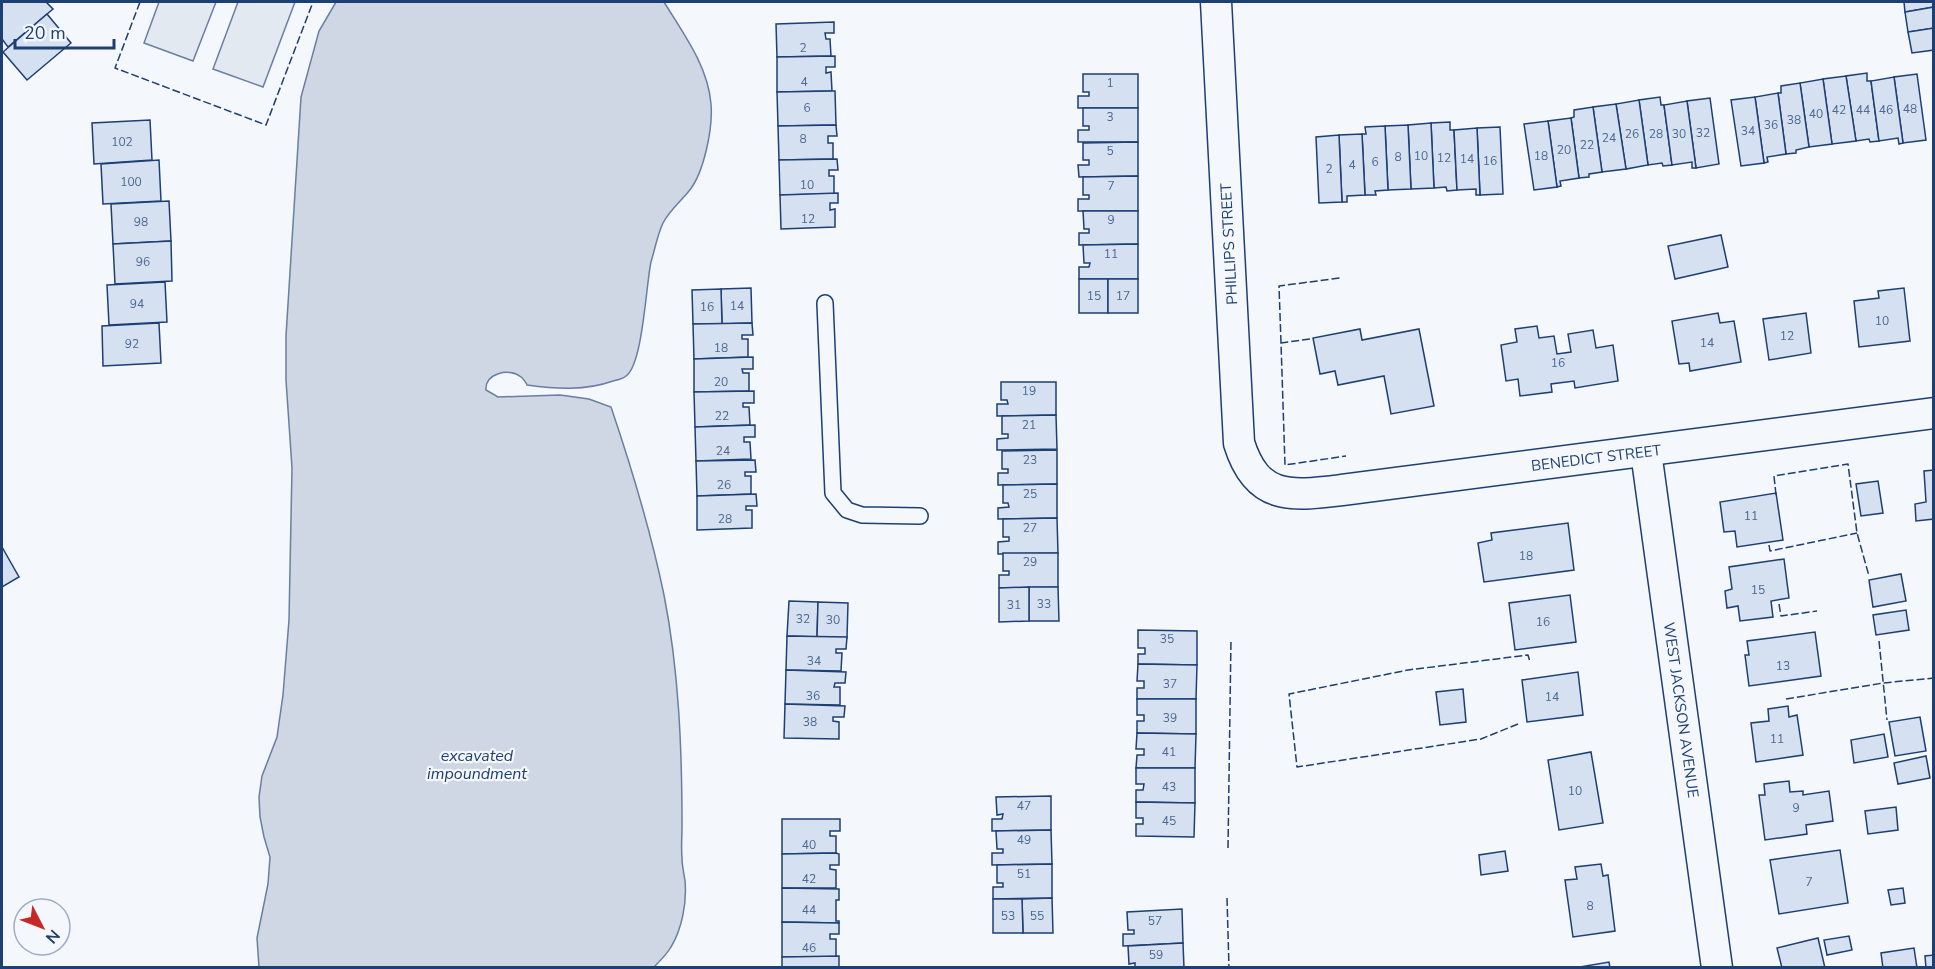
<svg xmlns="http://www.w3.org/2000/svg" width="1935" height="969" font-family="'Nunito Sans',sans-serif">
	<rect width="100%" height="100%" fill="#f4f7fb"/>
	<g fill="#e3e9f0" stroke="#687fa3" stroke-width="1.5">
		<polygon points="159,2 216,2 193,61 144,43"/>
		<polygon points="238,2 295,2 263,87 213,69"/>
	</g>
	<path fill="#cfd7e4" stroke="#687fa3" stroke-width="1.5" d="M336 2H664C683 33 708 66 711 104 713 128 704 173 689 191 680 202 670 210 663 223 657 236 655 249 651 262 646 284 643 364 626 376 623 379 617 380 613 381 585 391 556 389 527 385 527 384 522 377 521 377 509 367 484 374 486 390L498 397 560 395 589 399 611 407C632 469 651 532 664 595 679 671 682 750 682 826 682 837 681 848 682 858 682 866 684 873 685 881 687 902 682 929 671 947 667 954 660 961 654 967H259L257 938 268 884 270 857 264 837 260 817 259 797 262 776 277 737 283 695 289 620 292 468 286 380V336L301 97 319 31Z"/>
	<g fill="#d5e0f0" stroke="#1d3f73" stroke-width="1.5">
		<polygon points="3,2 46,2 53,9 8,47 2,39 2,3"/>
		<polygon points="1904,2 1934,2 1934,7 1905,12"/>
		<polygon points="1934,7 1934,28 1908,32 1905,12"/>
		<polygon points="47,14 71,43 27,80 3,52"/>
		<polygon points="834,22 834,33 825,33 826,39 830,39 831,56 777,57 776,24"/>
		<polygon points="1934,28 1934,50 1912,53 1908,32"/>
		<polygon points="835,56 835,67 826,67 826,73 831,72 832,91 777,92 777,57"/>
		<polygon points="1867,73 1867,81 1871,81 1879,141 1870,142 1869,139 1856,141 1846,76"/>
		<polygon points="1083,74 1138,74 1138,108 1078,108 1078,96 1089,96 1089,92 1083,92"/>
		<polygon points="1917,74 1926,140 1903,143 1894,77"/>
		<polygon points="1846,76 1856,141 1832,144 1823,79"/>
		<polygon points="1894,77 1903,143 1899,144 1898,138 1879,141 1871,81"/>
		<polygon points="1823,79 1832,144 1809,147 1800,83"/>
		<polygon points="1800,83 1809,147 1796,150 1796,153 1786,154 1778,93 1781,93 1781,86"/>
		<polygon points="832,91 835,91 836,125 778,126 777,92"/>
		<polygon points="1778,93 1786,154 1767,157 1768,162 1764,163 1755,97"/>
		<polygon points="1660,97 1661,105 1664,105 1672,165 1663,166 1662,163 1648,165 1639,100"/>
		<polygon points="1755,97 1764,163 1741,166 1731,100"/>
		<polygon points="1710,98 1719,164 1696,168 1687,101"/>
		<polygon points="1639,100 1648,165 1626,169 1616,104"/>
		<polygon points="1687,101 1696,168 1692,168 1692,162 1672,165 1664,105"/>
		<polygon points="1616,104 1626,169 1602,172 1593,107"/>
		<polygon points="1593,107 1602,172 1589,174 1589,177 1579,178 1571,118 1574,117 1574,110"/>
		<polygon points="1083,108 1138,108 1138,142 1078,142 1078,130 1089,130 1089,126 1083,126"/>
		<polygon points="1571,118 1579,178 1560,181 1561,186 1557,187 1548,121"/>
		<polygon points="150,120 152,160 94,164 92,123"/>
		<polygon points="1548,121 1557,187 1534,190 1524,124"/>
		<polygon points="1450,122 1450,130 1454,130 1457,190 1447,191 1446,187 1434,188 1431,123"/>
		<polygon points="1431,123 1434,188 1411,189 1408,125"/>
		<polygon points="836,125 837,136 828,136 828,143 833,143 833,159 779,160 778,126"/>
		<polygon points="1408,125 1411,189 1388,190 1385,126"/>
		<polygon points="1385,126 1388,190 1375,191 1376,195 1365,195 1362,134 1366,134 1365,127"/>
		<polygon points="1500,127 1503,194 1480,195 1477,128"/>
		<polygon points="1477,128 1480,195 1476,195 1476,189 1457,190 1454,130"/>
		<polygon points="1362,134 1365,195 1347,196 1347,202 1342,202 1339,135"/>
		<polygon points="1339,135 1342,202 1319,203 1316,137"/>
		<polygon points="1138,142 1138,176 1079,177 1078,165 1089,165 1089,160 1083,160 1083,143"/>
		<polygon points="837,159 838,170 829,170 829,176 834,176 834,194 780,195 779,160"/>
		<polygon points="159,160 161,201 103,204 101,164"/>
		<polygon points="1138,176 1138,211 1078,211 1078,199 1089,199 1089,195 1083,195 1083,177"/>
		<polygon points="838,193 838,203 830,203 830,210 835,209 835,227 781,229 780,195"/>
		<polygon points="169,201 171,241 113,244 111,204"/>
		<polygon points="1083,211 1138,211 1138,244 1079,245 1079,233 1089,233 1089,229 1084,229"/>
		<polygon points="1721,235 1728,267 1675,279 1668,246"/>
		<polygon points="171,241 172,281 115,284 113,244"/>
		<polygon points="1138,244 1138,279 1079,279 1079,267 1089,267 1090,263 1084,263 1083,245"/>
		<rect x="1079" y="279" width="29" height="34"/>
		<rect x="1108" y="279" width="30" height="34"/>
		<polygon points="165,282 167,322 109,325 107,285"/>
		<polygon points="751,288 752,323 722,324 721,289"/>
		<polygon points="1904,288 1910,341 1859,347 1854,301 1879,298 1878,291"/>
		<polygon points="721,289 722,324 693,324 692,290"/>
		<polygon points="1718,313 1720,323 1734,321 1741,362 1690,371 1689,363 1679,364 1672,321"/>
		<polygon points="1806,313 1811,353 1769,360 1763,319"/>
		<polygon points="159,323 161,363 103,366 102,326"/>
		<polygon points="752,323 753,335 742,335 742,339 748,339 748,357 694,359 693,324"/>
		<polygon points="1537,326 1539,338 1554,336 1557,354 1571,352 1568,334 1593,330 1596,348 1613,345 1618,381 1575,388 1574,381 1551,384 1552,392 1520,396 1518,379 1506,381 1501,345 1517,342 1515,329"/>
		<polygon points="1360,329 1362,340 1419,329 1434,406 1391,414 1384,376 1338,385 1335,371 1320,374 1313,338"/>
		<polygon points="753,357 753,369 742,369 743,373 749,373 749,391 694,392 694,359"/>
		<polygon points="1001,382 1056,382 1056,415 997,416 997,404 1008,404 1007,400 1001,400"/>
		<polygon points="754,391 754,403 743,403 743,407 749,407 750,425 695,427 694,392"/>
		<polygon points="1056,415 1057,449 997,450 997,439 1008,438 1008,434 1002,434 1002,416"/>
		<polygon points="755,425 755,437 744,437 744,442 750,442 751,459 696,461 695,427"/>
		<polygon points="1057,450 1057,484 998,485 998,473 1008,473 1008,469 1002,469 1002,451"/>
		<polygon points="755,460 756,472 745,472 745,476 751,476 751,494 697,496 696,461"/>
		<polygon points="1934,470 1934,519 1916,521 1915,504 1926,502 1924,471"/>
		<polygon points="1878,481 1883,513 1861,516 1856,484"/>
		<polygon points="1057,484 1057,518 998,519 998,508 1009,507 1008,503 1003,503 1003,485"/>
		<polygon points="1776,493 1783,540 1737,547 1735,531 1724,532 1720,502"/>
		<polygon points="756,494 757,506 746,506 746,510 752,510 752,528 697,530 697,496"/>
		<polygon points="1057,518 1058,553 998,554 998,542 1009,541 1009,537 1003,537 1003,519"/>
		<polygon points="1568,523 1574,570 1484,582 1478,543 1492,540 1491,533"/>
		<polygon points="2,547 19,577 2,587"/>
		<polygon points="1003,553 1058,553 1058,587 999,588 999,575 1009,575 1009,571 1003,571"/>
		<polygon points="1784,559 1789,598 1771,601 1773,617 1740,621 1738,606 1727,608 1725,591 1732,589 1729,567"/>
		<polygon points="1901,574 1906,601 1873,607 1869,580"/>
		<polygon points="1029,587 1058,587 1059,621 1029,621"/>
		<polygon points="1029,587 1029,621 999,622 999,588"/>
		<polygon points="1570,595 1576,642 1515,650 1509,603"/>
		<polygon points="789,601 818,602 817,637 787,636"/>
		<polygon points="818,602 848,603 847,638 817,637"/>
		<polygon points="1906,610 1909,630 1876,635 1873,615"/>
		<polygon points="1138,630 1197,631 1197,665 1138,664 1138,654 1145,654 1145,648 1138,648"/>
		<polygon points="1815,632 1821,676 1749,686 1745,655 1749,655 1747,641"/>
		<polygon points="787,636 847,637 846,649 836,649 836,653 842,653 841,671 786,670"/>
		<polygon points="1138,664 1197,665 1196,699 1137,699 1137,688 1144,688 1144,681 1137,681"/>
		<polygon points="786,670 846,672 845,683 835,683 834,687 840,687 840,705 785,704"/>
		<polygon points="1578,672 1583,715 1527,722 1522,680"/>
		<polygon points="1463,689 1466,722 1440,725 1436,692"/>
		<polygon points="1137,699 1196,699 1196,734 1137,733 1137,721 1144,721 1144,715 1137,715"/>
		<polygon points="785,704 845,706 844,717 833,717 833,721 839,722 839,739 784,738"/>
		<polygon points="1788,706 1789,717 1797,715 1803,755 1756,762 1751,723 1769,721 1768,709"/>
		<polygon points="1920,717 1926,751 1895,756 1889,722"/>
		<polygon points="1137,733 1196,734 1195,768 1136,768 1137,755 1144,755 1144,749 1136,749"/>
		<polygon points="1884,734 1888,757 1854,763 1851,740"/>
		<polygon points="1591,752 1603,823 1559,830 1548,760"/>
		<polygon points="1926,756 1930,778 1898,784 1894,763"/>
		<polygon points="1136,768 1195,768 1195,803 1136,802 1136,790 1143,790 1144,784 1136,784"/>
		<polygon points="1789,781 1790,792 1803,791 1803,795 1829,791 1833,821 1806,825 1807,834 1765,840 1759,795 1765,795 1764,784"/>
		<polygon points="1051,796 1051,830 992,831 992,819 1002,819 1003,814 997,815 996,797"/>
		<polygon points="1136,802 1195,803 1194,837 1136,836 1136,824 1143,824 1143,818 1136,818"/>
		<polygon points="1896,807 1898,830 1868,834 1865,811"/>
		<polygon points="782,819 840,819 840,831 830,831 830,836 836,836 836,853 782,854"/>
		<polygon points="1051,830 1052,864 992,865 992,853 1003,853 1003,849 997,849 996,831"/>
		<polygon points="1840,850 1848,903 1779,914 1770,860"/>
		<polygon points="1505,851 1508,871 1481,875 1479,855"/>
		<polygon points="836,853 839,854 839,865 830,865 830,869 836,870 836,888 782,888 782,854"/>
		<polygon points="1052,864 1052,898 993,899 993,887 1003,887 1003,883 997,883 997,865"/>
		<polygon points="1601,864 1603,876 1608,875 1615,931 1573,937 1565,880 1577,879 1575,867"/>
		<polygon points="782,888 839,889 839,900 836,900 836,921 839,921 839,923 782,922"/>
		<polygon points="1903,888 1905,903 1891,905 1888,890"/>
		<polygon points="1052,898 1053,933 1023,933 1022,899"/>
		<polygon points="993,899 1022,899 1023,933 993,933"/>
		<polygon points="1182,909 1183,943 1123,946 1123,934 1134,934 1134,930 1128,930 1127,912"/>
		<polygon points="782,922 839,923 839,934 830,934 830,939 836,939 836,957 782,957"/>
		<polygon points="1849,936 1852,950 1827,955 1824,940"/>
		<polygon points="1818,938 1825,968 1782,968 1777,948"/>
		<polygon points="1183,943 1184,968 1135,968 1135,963 1129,964 1128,946"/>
		<polygon points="1914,948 1917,968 1883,968 1881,953"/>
		<polygon points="1934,955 1934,968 1926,968 1925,956"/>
		<polygon points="839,956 839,968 782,968 782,957"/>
		<polygon points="1609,962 1610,968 1574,968"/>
	</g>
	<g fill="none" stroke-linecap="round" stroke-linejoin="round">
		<g stroke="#1d3f73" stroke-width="18">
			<polyline id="service" points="825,303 833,493 847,510 862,515 920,516"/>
		</g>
		<g stroke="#1d3f73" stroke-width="33">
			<g id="minor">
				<path d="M1216 2 1239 443C1257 501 1291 496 1342 490L1934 413"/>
				<polyline points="1646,452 1717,968"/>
			</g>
		</g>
		<use href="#service" stroke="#f4f7fb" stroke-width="15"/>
		<use href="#minor" stroke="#f4f7fb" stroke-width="30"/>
		<g stroke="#1d3f73" stroke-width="1.5" stroke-dasharray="8 3" stroke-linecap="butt">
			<polyline points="140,2 115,68 266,125 313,2"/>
			<polyline points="1310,339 1281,343 1285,465 1346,456"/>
			<polyline points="1281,343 1279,286 1340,278"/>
			<polyline points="1776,495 1774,476 1848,464 1857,533 1869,576"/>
			<polyline points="1769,545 1770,551 1857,533"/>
			<polyline points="1779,604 1781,616 1817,611"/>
			<polyline points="1879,641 1887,720"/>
			<polyline points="1786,699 1883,683 1934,678"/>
			<polyline points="1518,724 1481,739 1297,767 1289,694 1408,670 1528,655 1530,662"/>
			<polyline points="1228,848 1231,639"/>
			<polyline points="1227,898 1229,968"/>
		</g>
	</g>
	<g text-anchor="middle" stroke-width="4.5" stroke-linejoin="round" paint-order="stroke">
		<g font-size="12" fill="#4b6792">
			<text x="803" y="52">2</text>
			<text x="804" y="86">4</text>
			<text x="1110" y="87">1</text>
			<text x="807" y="112">6</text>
			<text x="1910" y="113">48</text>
			<text x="1839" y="114">42</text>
			<text x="1863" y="114">44</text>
			<text x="1886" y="114">46</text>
			<text x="1816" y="118">40</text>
			<text x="1110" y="121">3</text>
			<text x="1794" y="124">38</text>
			<text x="1771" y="129">36</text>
			<text x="1748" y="135">34</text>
			<text x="1703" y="137">32</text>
			<text x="1632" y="138">26</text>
			<text x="1656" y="138">28</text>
			<text x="1679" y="138">30</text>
			<text x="1609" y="142">24</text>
			<text x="803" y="143">8</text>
			<text x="122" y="146">102</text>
			<text x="1587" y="149">22</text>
			<text x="1564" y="154">20</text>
			<text x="1110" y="155">5</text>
			<text x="1421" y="160">10</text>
			<text x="1541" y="160">18</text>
			<text x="1398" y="161">8</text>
			<text x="1444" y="162">12</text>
			<text x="1467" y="163">14</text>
			<text x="1490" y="165">16</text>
			<text x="1375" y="166">6</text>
			<text x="1352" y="169">4</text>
			<text x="1329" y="173">2</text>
			<text x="131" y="186">100</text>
			<text x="807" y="189">10</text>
			<text x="1111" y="190">7</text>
			<text x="808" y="223">12</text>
			<text x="1111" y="224">9</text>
			<text x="141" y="226">98</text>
			<text x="1111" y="258">11</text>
			<text x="143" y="266">96</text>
			<text x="1094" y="300">15</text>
			<text x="1123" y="300">17</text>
			<text x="137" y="308">94</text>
			<text x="737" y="310">14</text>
			<text x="707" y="311">16</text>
			<text x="1882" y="325">10</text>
			<text x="1787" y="340">12</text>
			<text x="1707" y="347">14</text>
			<text x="132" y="348">92</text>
			<text x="721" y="352">18</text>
			<text x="1558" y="367">16</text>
			<text x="721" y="386">20</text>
			<text x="1029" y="395">19</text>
			<text x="722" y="420">22</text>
			<text x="1029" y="429">21</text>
			<text x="723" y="455">24</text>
			<text x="1030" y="464">23</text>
			<text x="724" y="489">26</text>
			<text x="1030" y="498">25</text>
			<text x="1751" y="520">11</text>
			<text x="725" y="523">28</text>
			<text x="1030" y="532">27</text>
			<text x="1526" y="560">18</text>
			<text x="1030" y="566">29</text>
			<text x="1758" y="594">15</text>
			<text x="1044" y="608">33</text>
			<text x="1014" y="609">31</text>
			<text x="803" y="623">32</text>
			<text x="833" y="624">30</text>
			<text x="1543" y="626">16</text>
			<text x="1167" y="643">35</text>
			<text x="814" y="665">34</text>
			<text x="1783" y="670">13</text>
			<text x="1170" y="688">37</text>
			<text x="813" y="700">36</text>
			<text x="1552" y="701">14</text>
			<text x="1170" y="722">39</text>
			<text x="810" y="726">38</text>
			<text x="1777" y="743">11</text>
			<text x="1169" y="756">41</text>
			<text x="1169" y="791">43</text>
			<text x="1575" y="795">10</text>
			<text x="1024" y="810">47</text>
			<text x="1796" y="812">9</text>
			<text x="1169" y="825">45</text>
			<text x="1024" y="844">49</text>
			<text x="809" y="849">40</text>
			<text x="1024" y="878">51</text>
			<text x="809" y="883">42</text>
			<text x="1809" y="886">7</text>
			<text x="1590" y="910">8</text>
			<text x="809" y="914">44</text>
			<text x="1008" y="920">53</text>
			<text x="1037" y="920">55</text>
			<text x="1155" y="925">57</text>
			<text x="809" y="952">46</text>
			<text x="1156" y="959">59</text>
		</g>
		<g font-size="15" fill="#1d3f73" stroke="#f4f7fb">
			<text transform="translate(1229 244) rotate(-93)" y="5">PHILLIPS STREET</text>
			<text transform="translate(1596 458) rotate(-7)" y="5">BENEDICT STREET</text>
			<text transform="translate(1681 710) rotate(82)" y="5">WEST JACKSON AVENUE</text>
		</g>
		<g font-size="16" font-style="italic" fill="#1d3f73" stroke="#f4f7fb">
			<text x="477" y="761">excavated<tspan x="477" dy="18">impoundment</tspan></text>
		</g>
	</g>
	<rect width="1935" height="969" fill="none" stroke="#1d3f73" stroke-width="6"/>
	<g transform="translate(42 927) rotate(132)"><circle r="28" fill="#f4f7fb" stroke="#9eadc5" stroke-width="1.5"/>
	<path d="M0-4.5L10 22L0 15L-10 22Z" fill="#c62828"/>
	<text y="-9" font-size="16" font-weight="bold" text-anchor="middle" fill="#1d3f73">N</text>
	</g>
	<path d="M15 39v9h99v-9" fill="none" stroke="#1d3f73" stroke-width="3"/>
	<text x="24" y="39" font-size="18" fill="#1d3f73" stroke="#f4f7fb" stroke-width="4.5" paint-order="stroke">20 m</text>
</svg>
